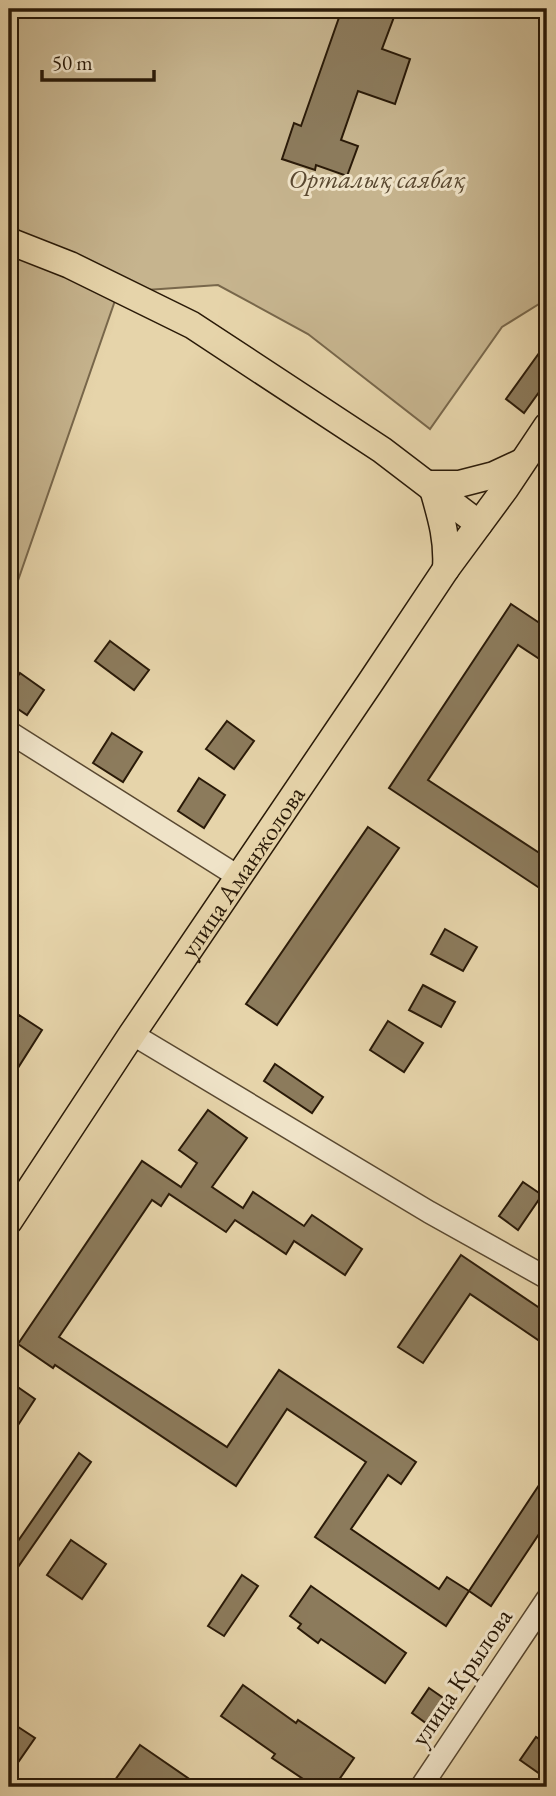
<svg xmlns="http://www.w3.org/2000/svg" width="556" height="1796" font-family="'EB Garamond',serif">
	<rect width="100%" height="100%" fill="#e6d4aa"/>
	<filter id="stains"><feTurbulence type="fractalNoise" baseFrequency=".00286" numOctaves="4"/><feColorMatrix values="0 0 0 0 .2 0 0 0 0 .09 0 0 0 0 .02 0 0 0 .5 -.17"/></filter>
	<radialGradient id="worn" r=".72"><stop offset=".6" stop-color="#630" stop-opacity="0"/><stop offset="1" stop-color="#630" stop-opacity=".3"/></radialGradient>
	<polygon fill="#c6b48e" stroke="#78674b" stroke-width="2" points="9,9 547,9 547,299 502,327 430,429 308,334 218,285 118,292 14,592 9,594"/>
	<g fill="#8c7b5c" stroke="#2a1a08" stroke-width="2">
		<polygon points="342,9 397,9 382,49 410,59 395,104 358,91 341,140 358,146 347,176 316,165 315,170 282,159 294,123 301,126"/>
		<polygon points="547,342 547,381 524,413 506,399"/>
		<polygon points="511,604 547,628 547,664 518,645 428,780 547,858 547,893 389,788"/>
		<polygon points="110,641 149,670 134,690 95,661"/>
		<polygon points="20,673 44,690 27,715 9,703 9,689"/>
		<polygon points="227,721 254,741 234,769 206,749"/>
		<polygon points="112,733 142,752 123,782 93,763"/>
		<polygon points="199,778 225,795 204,828 178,811"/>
		<polygon points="368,827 399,848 277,1025 246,1004"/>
		<polygon points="445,929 477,947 463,971 431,954"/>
		<polygon points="423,985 455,1002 441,1027 409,1010"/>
		<polygon points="19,1015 42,1030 9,1082 9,1031"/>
		<polygon points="388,1021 423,1043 404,1072 370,1050"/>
		<polygon points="275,1064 323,1097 312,1113 264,1081"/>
		<polygon points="208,1110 247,1138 212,1187 243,1208 253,1192 304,1226 312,1215 362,1249 345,1275 294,1241 286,1254 235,1220 226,1232 169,1194 161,1206 152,1200 59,1337 227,1447 279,1370 416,1462 401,1484 388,1475 351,1529 439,1589 447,1577 469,1591 446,1626 315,1537 366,1462 287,1409 236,1486 55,1365 53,1368 18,1344 142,1161 181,1187 197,1163 179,1150"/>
		<polygon points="523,1182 542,1195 518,1230 499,1216"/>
		<polygon points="461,1255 547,1313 547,1346 470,1294 423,1363 398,1347"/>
		<polygon points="9,1381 35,1399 9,1439"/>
		<polygon points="79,1453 91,1462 9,1580 9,1554"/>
		<polygon points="547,1473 547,1522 491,1606 469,1591"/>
		<polygon points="71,1540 106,1564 82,1599 47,1575"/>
		<polygon points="242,1575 258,1586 224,1636 208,1626"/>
		<polygon points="311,1586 406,1653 385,1683 321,1639 318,1643 298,1628 301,1624 290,1616"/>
		<polygon points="243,1685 296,1723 298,1720 354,1758 334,1787 315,1787 272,1758 275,1754 221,1716"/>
		<polygon points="429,1688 452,1704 434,1729 412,1713"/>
		<polygon points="9,1721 35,1738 19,1761 9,1754"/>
		<polygon points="547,1728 547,1779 520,1760 536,1737 539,1739"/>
		<polygon points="140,1745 201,1787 110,1787"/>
	</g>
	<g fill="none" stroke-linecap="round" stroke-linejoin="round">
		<g stroke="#594830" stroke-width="24">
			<g id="minor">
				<polyline points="9,732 239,877"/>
				<polyline points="132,1034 429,1212 547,1278"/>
				<polyline points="421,1787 547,1599"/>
			</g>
		</g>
		<g stroke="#2a1a08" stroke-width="29">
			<g id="major">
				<polyline points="9,241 70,265 192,325 382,450 479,524"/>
				<polyline points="428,484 459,484 494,475 522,462"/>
				<path d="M433 489C441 517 448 539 446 569"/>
				<path id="s1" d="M9 1221 132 1034 370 683 446 569 505 489 547 426"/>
			</g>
		</g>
		<use href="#minor" stroke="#efe3c8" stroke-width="21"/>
		<use href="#major" stroke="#e6d4aa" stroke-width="26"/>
	</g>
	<g text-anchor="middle" stroke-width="6" stroke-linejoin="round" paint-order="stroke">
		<g font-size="26" font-style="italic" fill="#594830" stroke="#efe3c8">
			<text x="377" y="188">Орталық саябақ</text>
		</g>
		<g font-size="26" fill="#2a1a08" stroke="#efe3c8">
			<text dy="9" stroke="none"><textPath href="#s1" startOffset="420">улица Аманжолова</textPath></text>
			<text transform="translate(461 1677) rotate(-56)" y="9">улица Крылова</text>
		</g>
	</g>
	<rect width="556" height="1796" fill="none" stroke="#e6d4aa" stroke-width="35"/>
	<rect x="10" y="10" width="535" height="1775" fill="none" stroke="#2a1a08" stroke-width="3.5"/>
	<rect x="18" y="18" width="521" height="1761" fill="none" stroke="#2a1a08" stroke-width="2"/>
	<path d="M42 70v10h112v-10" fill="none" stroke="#2a1a08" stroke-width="3.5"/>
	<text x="52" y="70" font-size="21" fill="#2a1a08" stroke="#efe3c8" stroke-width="5" paint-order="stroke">50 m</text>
	<rect width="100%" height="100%" filter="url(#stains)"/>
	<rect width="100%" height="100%" fill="url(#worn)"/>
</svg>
